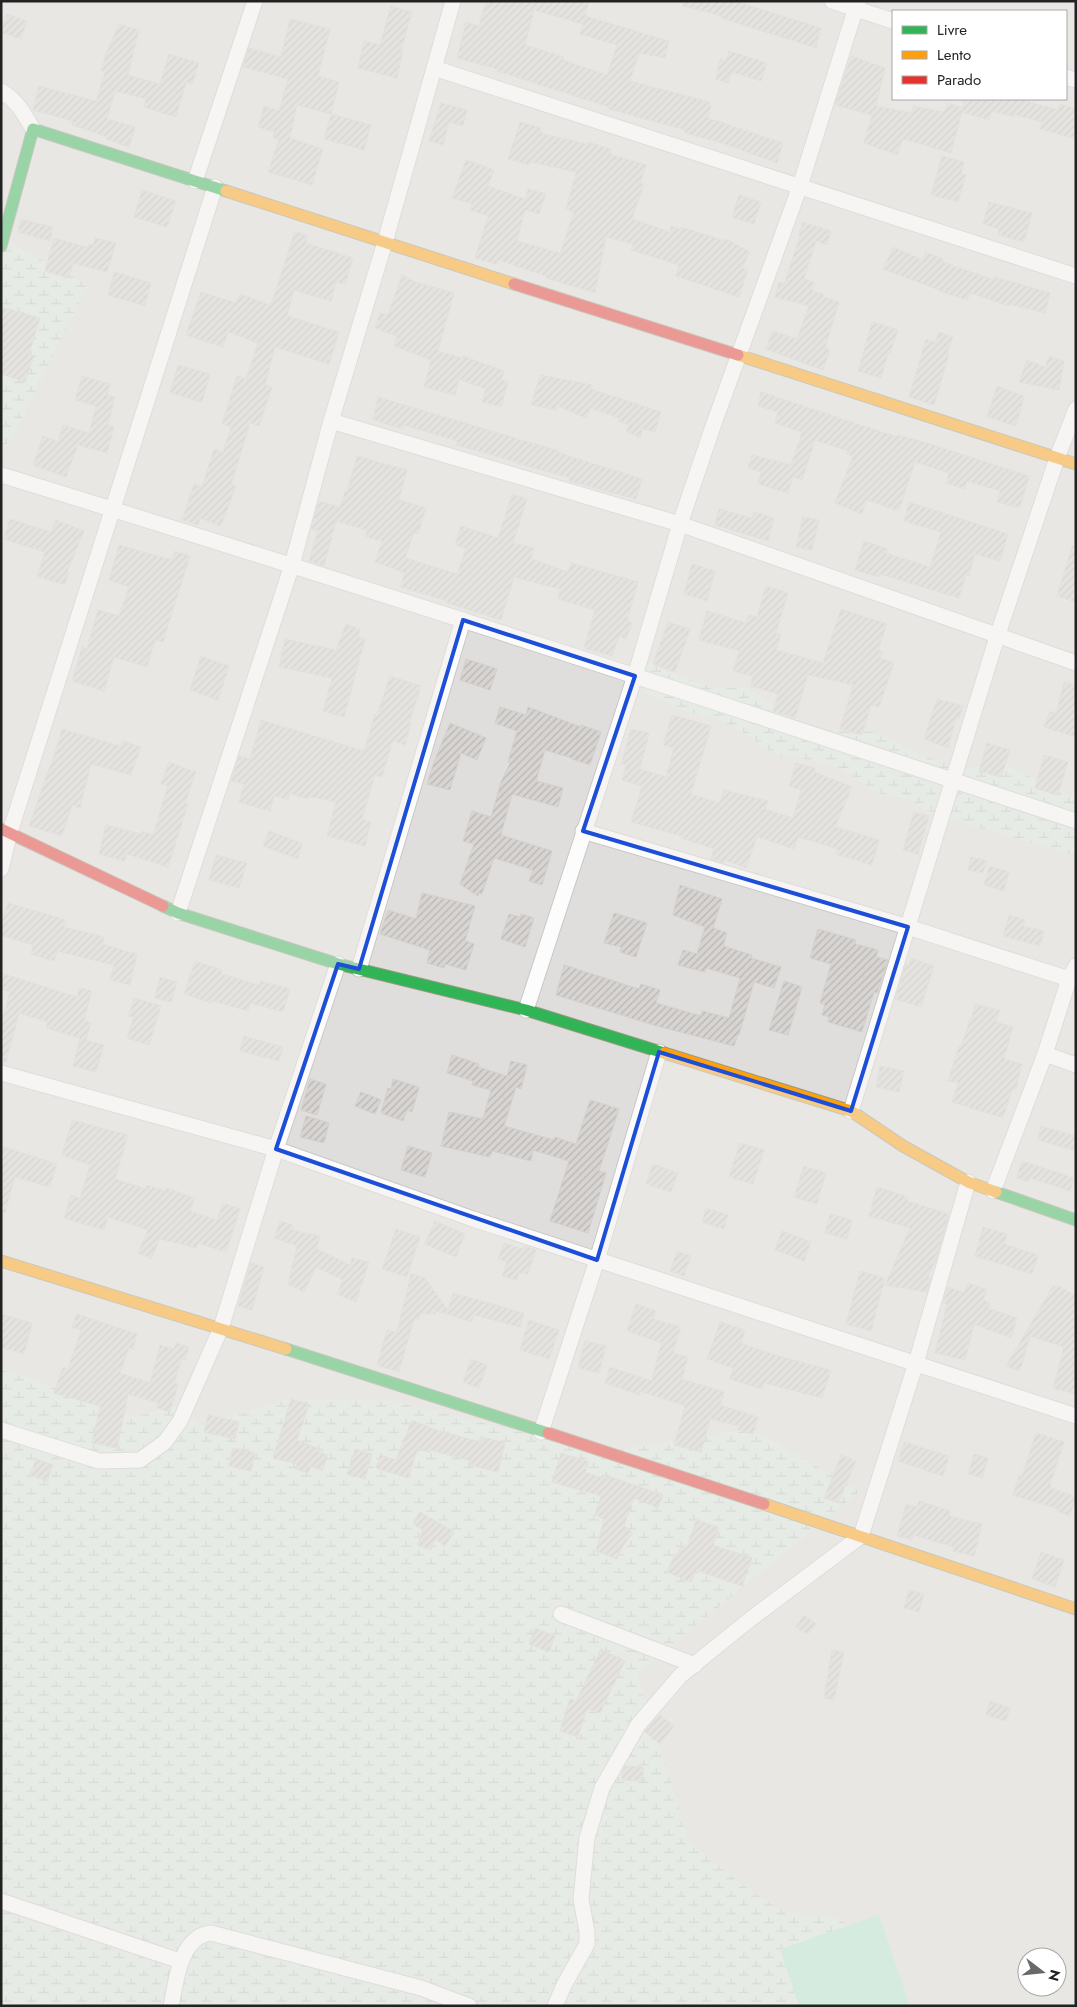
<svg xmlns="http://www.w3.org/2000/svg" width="1077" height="2007" font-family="Jost,sans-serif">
	<defs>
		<pattern id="wetland-marsh" width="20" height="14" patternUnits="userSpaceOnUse" patternTransform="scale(1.25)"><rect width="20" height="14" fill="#d9e6de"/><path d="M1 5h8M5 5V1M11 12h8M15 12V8" fill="none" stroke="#bac5be"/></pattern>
		<pattern id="building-hatch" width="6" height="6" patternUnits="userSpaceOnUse" patternTransform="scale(1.25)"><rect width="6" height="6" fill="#d7d4d2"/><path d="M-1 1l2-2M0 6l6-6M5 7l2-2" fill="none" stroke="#b8b6b4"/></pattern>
	</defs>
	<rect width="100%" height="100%" fill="#f0eeeb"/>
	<path fill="#dfdedc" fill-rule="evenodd" d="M1 1H1076V2006H1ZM893 11H1066V99H893ZM1027 1957H1057V1987H1027Z"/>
	<g fill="url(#wetland-marsh)">
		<polygon points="1,237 88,285 12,438 1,451"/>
		<polygon points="647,662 671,673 713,688 745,687 806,725 823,731 872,732 919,754 966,770 999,761 1076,799 1076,856 943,817 922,808 908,799 877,793 842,769 807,759 776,755 741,731 717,719 687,712 646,693 637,668"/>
		<polygon points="1,1370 30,1378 133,1418 173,1405 200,1425 291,1399 395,1401 603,1452 750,1429 860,1491 637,1674 689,1842 740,1883 784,1912 841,1919 909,2003 909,2006 1,2006"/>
	</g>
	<polygon fill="#b7e6d2" points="879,1915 910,2006 799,2006 780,1949"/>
	<g fill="url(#building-hatch)" stroke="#d3d0cc" fill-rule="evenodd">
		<path d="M486 1H589L585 16 669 41 665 58 639 53 630 81 710 102 709 106H711L708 118 783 143 777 163 722 143 685 133V130L609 109V107L497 71V69L457 58 466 22 479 26ZM534 10 583 24 580 34 617 45 607 75 563 60 564 57 525 45Z"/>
		<polygon points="683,1 735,1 821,28 816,48 721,18 722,16 683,6"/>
		<polygon points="391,6 412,12 401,50 403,50 397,78 358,68 364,41 380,45"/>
		<polygon points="7,14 27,21 21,39 1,32"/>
		<polygon points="290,19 330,29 318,76 339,82 331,114 297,105 290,138 323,149 312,185 268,172 279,139 273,138 274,132 258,127 264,106 279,111 288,79 243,67 249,48 281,57"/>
		<polygon points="119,24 139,30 128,75 160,84 169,54 199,63 192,84 186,82 176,117 144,107 146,99 115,91 107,119 135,127 129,147 106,139 107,137 72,125 73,121 33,110 39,86 96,101 105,72 101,71 106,54"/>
		<polygon points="729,51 767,63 761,81 732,72 728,83 716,79 720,59 726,61"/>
		<polygon points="851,56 885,68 876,106 912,113 913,106 944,112 948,103 963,108 951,153 903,139 897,155 864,143 872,115 835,105"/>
		<polygon points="964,99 1030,99 1029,102 1058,110 1060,104 1076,109 1076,139 1040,129 1043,122 1014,115 1014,117 992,111 989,120 962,112"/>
		<polygon points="441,103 467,110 463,126 449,122 443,145 429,141"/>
		<polygon points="331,114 371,125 364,150 324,139"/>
		<polygon points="520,122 541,128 540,133 587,144 588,142 611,149 610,154 646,165 640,183 644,184 632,219 670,232 671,226 680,229 681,227 725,241 726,239 750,252 742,268 748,270 739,297 676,276 679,265 631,250 633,244 606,237 595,293 546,278 546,276 498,260 496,264 475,258 488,216 470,210 472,204 452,198 466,160 494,170 488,186 525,199 528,189 546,194 539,214 525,210 517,241 560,253 574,212 566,209 576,172 530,162 529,165 508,159"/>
		<polygon points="942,156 964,162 961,174 966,175 958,202 931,195"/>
		<polygon points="142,190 176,201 167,227 134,217"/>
		<polygon points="739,195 761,202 754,224 732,217"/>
		<polygon points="989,202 1032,213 1024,242 998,235 999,229 983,224"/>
		<polygon points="21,219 53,227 50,241 18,232"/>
		<polygon points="803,222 831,231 827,245 816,241 804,279 815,283 812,291 823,294 823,297 839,302 825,348 830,350 823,370 766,349 772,331 797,339 809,306 775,297 779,282 784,284 800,236 798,235"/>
		<polygon points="295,231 308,236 306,243 353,258 345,284 336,282 331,301 294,290 287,316 339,332 329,364 275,347 265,385 272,387 259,426 250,423 231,485 236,486 221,526 200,518 198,525 182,520 194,484 202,487 214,449 223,452 231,427 222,424 237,376 246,379 258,343 228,332 223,347 186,335 201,292 236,303 240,294 271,305"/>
		<polygon points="54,238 88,248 89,244 93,245 95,238 116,243 107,272 73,263 69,278 45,271"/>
		<polygon points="893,247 923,260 925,252 943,259 942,262 994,280 995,277 1050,293 1045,313 1009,304 1009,306 971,293 967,300 939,291 939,290 883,269"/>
		<polygon points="114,272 151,283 145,306 108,295"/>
		<polygon points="402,275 415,282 454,293 438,351 462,358 463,356 504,371 501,380 508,382 501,407 482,402 486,389 459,379 455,395 424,387 431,360 394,346 397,336 375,328 380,313 388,315"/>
		<polygon points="1,307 40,318 29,354 34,356 25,382 1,374"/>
		<polygon points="872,322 898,330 890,354 888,353 881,378 858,371"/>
		<polygon points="939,332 953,337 947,353 949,354 934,405 909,397 926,339 935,342"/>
		<polygon points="1049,356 1064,361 1059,390 1019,382 1027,360 1045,367"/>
		<polygon points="178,365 210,374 202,402 170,393"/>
		<polygon points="540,375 592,385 591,389 661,412 655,432 643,429 640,438 626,431 630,425 618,421 619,418 590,408 586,418 558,406 557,410 531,405"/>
		<polygon points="82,376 110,384 107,395 115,397 108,425 114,427 107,453 78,445 66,477 33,465 43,436 58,442 63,425 89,433 96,406 75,400"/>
		<polygon points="997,386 1024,396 1016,426 987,417"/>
		<polygon points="761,392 897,437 898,435 927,443 1029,476 1020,508 997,502 1000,491 967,481 965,489 946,483 949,473 915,462 899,511 866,500 862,514 835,503 853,456 847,454 848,451 815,440 802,480 793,477 788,493 758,484 761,472 748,468 752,455 791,465 802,432 775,423 778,412 758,406"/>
		<polygon points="378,397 559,451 559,453 642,479 636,499 569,481 570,478 516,463 516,462 456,445 458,441 404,425 403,429 383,423 373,419"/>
		<polygon points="357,456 407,470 399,500 426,508 418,534 414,533 405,558 457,574 466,548 455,545 461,526 498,538 512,494 527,499 513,543 534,548 531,559 568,572 571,563 638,582 627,621 632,623 626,639 619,636 612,656 584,648 595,610 558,599 560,589 514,577 501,620 447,603 448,601 400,587 405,573 375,562 382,541 366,537 367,530 336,521 324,566 309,561 318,531 311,529 319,501 340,507 345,491 347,492"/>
		<polygon points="909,502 1008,534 1000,561 975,554 969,576 966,575 959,598 880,574 879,577 855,570 864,541 888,549 886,553 930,567 941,532 904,521"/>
		<polygon points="719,509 752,518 754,512 774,518 768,541 715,525"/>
		<polygon points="803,517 819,520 812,550 796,547"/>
		<polygon points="10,519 51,532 56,520 84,531 67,572 69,572 65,585 37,576 45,552 4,539"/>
		<polygon points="119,545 172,560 175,551 190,556 163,642 155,640 147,667 114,657 104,691 72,681 82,647 87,649 98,610 119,616 129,587 109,580"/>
		<polygon points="1072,546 1076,547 1076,602 1057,596"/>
		<polygon points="692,564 715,571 707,601 684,594"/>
		<polygon points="766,586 788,593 776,633 781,634 776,650 823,663 841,609 887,624 878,650 883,652 880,658 894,663 879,707 871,705 862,735 840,729 853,685 808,675 795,718 773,711 778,694 750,686 753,676 733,671 739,651 699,640 707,611 746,623 749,615 757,617"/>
		<polygon points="668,622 690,629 675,672 653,664"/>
		<polygon points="346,624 360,629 358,637 365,639 344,717 323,711 332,678 279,667 285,639 336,650"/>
		<polygon points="201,656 229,666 218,700 190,690"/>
		<polygon points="466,659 497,669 490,690 460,680"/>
		<polygon points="390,676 421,686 409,724 411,724 405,745 393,741 382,777 375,775 362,819 371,822 365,846 327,836 336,802 308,796 308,799 290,794 288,800 274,796 270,811 239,802 244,784 231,781 239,756 250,759 261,720 364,751 375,714 377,715"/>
		<polygon points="1064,682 1076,685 1076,737 1044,727 1050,711 1056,714"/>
		<polygon points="937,699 963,706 959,719 956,718 948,748 924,739"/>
		<polygon points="500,707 526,715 528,707 581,727 581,725 601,732 590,765 572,759 572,758 545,750 536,781 563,788 558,807 512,794 501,835 552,851 542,885 529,881 533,870 494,858 482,894 479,893 478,896 460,884 474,844 463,841 472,811 491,817 501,782 510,763 508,762 517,731 495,723"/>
		<polygon points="672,715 711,726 691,794 719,803 724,790 768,801 765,809 793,818 801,790 789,786 796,763 815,768 814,772 852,787 835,827 879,840 872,865 836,854 838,849 798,837 794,849 757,837 746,868 725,860 724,863 711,859 714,849 681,838 682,836 631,822 642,786 622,780 626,765 621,764 631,729 649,733 640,769 666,777 674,748 663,745"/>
		<polygon points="450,723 486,738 477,760 461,753 450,790 427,784 434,762"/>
		<polygon points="62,729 120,746 123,741 141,747 131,775 91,764 80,808 72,805 62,836 29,826 50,766 51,766"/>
		<polygon points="987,743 1010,750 1001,777 979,771"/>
		<polygon points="1044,755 1068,762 1058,795 1035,788"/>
		<polygon points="169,762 196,772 185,803 188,804 168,867 127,854 124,861 99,854 106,825 141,834 143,831 153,835 168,786 161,784"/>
		<polygon points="914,812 929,816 918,854 903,850"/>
		<polygon points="269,831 302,843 298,859 263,846"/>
		<polygon points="216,855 247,863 239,888 209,880"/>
		<polygon points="971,857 987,861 983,873 968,870"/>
		<polygon points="989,866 1009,872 1004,891 984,885"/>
		<polygon points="680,885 722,899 713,928 727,933 723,946 752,955 751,958 781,967 774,988 754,982 739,1035 738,1034 734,1046 657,1026 556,995 564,965 639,989 641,984 660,990 656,1003 701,1016 702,1011 729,1018 740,978 706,968 705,972 678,965 683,950 697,954 705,927 673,915"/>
		<polygon points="422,893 475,906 465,941 474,944 466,970 445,964 444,968 427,963 430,950 380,934 388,910 416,919"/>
		<polygon points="8,903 66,920 64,927 104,937 102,944 137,954 130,985 110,980 114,965 57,951 54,961 31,954 33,945 1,935 1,924"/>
		<polygon points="614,913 647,923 636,957 620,952 621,947 604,943"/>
		<polygon points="509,914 520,917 521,914 534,918 525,947 501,939"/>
		<polygon points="1009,915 1025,920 1023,926 1044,931 1040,946 1003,936"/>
		<polygon points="818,929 856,940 855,944 878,950 876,957 888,960 877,993 874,992 862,1032 828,1022 829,1017 822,1015 825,1005 820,1003 831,964 810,958"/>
		<polygon points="911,958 934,966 921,1007 895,999 906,964 909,965"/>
		<polygon points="195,961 222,970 221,974 260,985 261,981 290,989 283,1012 250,1003 248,1011 213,1001 212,1003 184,994"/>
		<polygon points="1,973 77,997 79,988 92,991 84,1020 91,1023 86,1040 104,1045 96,1072 73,1066 80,1038 46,1028 48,1022 19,1013 6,1062 1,1061 1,1024 10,992 1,989"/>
		<polygon points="160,977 177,982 171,1002 155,998"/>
		<polygon points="784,981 802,987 788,1035 769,1030"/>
		<polygon points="134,998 161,1006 149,1045 127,1038 134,1017 129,1016"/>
		<polygon points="975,1004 1000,1010 996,1022 1013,1027 1004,1059 1022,1064 1016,1089 1013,1088 1003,1118 952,1102 958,1083 948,1081 959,1046 961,1047 970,1019 971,1020"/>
		<polygon points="244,1036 283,1047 279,1061 240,1051"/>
		<polygon points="452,1055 479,1064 478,1067 507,1076 511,1061 527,1065 521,1089 516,1087 504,1126 554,1140 555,1137 576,1144 590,1100 619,1109 599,1171 606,1173 588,1233 550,1221 569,1161 533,1150 531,1161 492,1151 490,1157 441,1146 449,1112 483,1119 491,1090 472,1085 473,1081 447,1073"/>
		<polygon points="880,1066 904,1071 899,1092 876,1087"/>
		<polygon points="310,1079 326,1084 317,1115 301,1110"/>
		<polygon points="393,1079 419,1087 412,1112 407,1110 403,1121 381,1113 388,1088 391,1089"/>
		<polygon points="361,1092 381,1100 375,1114 355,1106"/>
		<polygon points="306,1116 329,1123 324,1143 300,1137"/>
		<polygon points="72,1120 128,1135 115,1179 146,1189 147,1185 166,1191 167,1188 195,1198 190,1211 217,1220 223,1203 240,1209 226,1252 198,1243 197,1248 160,1239 151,1259 138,1253 148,1230 108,1217 104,1230 64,1218 71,1195 80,1198 90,1165 62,1155"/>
		<polygon points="1041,1126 1076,1136 1076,1151 1038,1140"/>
		<polygon points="740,1143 764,1150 753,1184 729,1177"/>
		<polygon points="1,1146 57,1164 50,1187 15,1177 5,1213 1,1212"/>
		<polygon points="408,1146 432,1153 425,1177 401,1170"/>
		<polygon points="1022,1161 1074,1178 1070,1191 1030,1178 1029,1182 1016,1178"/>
		<polygon points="653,1164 678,1173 671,1192 646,1184"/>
		<polygon points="804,1166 826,1173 817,1204 794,1197"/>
		<polygon points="877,1187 908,1197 907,1201 949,1214 936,1260 928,1277 931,1278 927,1292 885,1285 910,1228 869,1216"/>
		<polygon points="706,1208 728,1215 724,1229 702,1222"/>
		<polygon points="830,1214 852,1220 847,1239 825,1233"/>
		<polygon points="280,1221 293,1225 292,1230 320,1236 317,1249 350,1265 352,1258 369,1262 356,1302 337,1294 343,1280 316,1267 304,1292 288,1284 297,1246 274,1238"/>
		<polygon points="435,1221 465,1234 456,1257 425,1244"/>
		<polygon points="983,1227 1007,1234 1004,1244 1038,1255 1032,1274 975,1256"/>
		<polygon points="396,1229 420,1237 407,1277 382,1269"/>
		<polygon points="782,1231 811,1242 804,1261 775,1250"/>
		<polygon points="504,1243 523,1249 524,1246 536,1250 528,1274 519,1273 517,1280 502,1276 507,1262 498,1259"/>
		<polygon points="677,1251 691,1256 684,1276 670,1271"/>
		<polygon points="251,1263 264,1267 252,1310 238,1306"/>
		<polygon points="860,1271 885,1278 871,1331 846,1324"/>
		<polygon points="411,1274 424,1277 448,1310 453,1293 524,1313 520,1327 474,1315 472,1322 436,1311 435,1314 420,1314 418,1320 414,1319 399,1372 377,1365 387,1330 397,1332"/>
		<polygon points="968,1283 987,1290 983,1300 990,1303 988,1308 1017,1318 1011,1338 974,1324 965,1360 935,1353 947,1304 943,1303 948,1287 964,1293"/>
		<polygon points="1053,1286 1058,1286 1076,1296 1076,1394 1053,1388 1064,1347 1030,1336 1020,1371 1006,1366"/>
		<polygon points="636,1304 656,1311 653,1319 681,1327 673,1353 688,1357 682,1379 724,1392 720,1405 758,1417 753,1434 738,1430 740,1426 710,1419 701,1452 674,1445 685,1406 640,1391 639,1395 605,1383 610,1367 652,1381 661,1343 627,1331"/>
		<polygon points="1,1314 32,1323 24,1354 1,1347"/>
		<polygon points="77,1314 137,1334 133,1349 129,1348 120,1373 150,1383 160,1345 174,1349 176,1343 189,1347 185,1360 182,1359 174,1382 178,1384 170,1412 157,1408 159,1403 128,1394 117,1448 92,1443 100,1406 54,1393 63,1367 68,1369 81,1330 72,1327"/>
		<polygon points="529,1320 559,1330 549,1359 520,1350"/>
		<polygon points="720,1322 745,1330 741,1343 772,1354 831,1370 822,1398 764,1383 762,1389 730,1379 733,1368 707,1359"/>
		<polygon points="585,1341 606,1346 599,1373 578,1368"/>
		<polygon points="471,1359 487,1365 479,1388 463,1382"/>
		<polygon points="291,1399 309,1404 297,1440 317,1448 316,1451 328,1455 322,1471 311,1466 308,1473 295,1469 297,1464 273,1458"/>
		<polygon points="208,1415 239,1422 235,1439 204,1432"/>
		<polygon points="412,1420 439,1431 480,1442 482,1437 505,1443 498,1472 470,1465 471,1461 431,1450 430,1453 418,1448 408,1478 376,1468 380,1455 396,1460"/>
		<polygon points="1036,1433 1064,1442 1050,1485 1051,1488 1076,1497 1070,1516 1058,1512 1058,1509 1013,1495 1019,1476 1022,1476"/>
		<polygon points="904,1442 949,1456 943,1476 898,1461"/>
		<polygon points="233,1448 255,1453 251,1471 229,1466"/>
		<polygon points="355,1449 372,1454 365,1479 347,1474"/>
		<polygon points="561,1453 589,1462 585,1472 606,1479 608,1476 663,1495 658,1508 634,1498 624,1526 633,1533 622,1547 617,1559 596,1551 604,1519 595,1515 601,1496 552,1482"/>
		<polygon points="974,1454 988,1458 982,1478 968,1474"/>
		<polygon points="841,1455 856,1461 838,1503 824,1498"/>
		<polygon points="36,1459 53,1465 47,1481 30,1475"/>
		<polygon points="919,1501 950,1511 949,1516 982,1524 974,1556 953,1551 954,1547 913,1535 912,1540 897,1536 906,1504 917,1507"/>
		<polygon points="420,1512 454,1532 445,1546 435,1539 431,1550 417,1545 423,1530 413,1524"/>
		<polygon points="696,1520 719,1527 713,1545 752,1558 742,1586 696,1570 691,1582 667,1572 675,1554 678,1554 681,1545 687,1547"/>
		<polygon points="1041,1552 1064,1560 1055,1587 1032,1579"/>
		<polygon points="909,1590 924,1594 919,1612 904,1608"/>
		<polygon points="804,1615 816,1624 809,1633 804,1633 796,1627"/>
		<polygon points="535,1628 555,1636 549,1652 529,1644"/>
		<polygon points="601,1649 625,1661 600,1713 587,1709 578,1737 560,1731 570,1699 576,1701"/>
		<polygon points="832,1650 844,1652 834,1700 824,1698"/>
		<polygon points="990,1701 1010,1708 1006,1721 986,1715"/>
		<polygon points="659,1715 674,1726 660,1744 645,1732"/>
		<polygon points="625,1766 643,1767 643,1781 622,1780 622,1771"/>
	</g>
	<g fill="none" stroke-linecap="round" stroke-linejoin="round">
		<g stroke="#c9c8c7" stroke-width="17">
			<g id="street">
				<polyline points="832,1 893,21"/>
				<polyline points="434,68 1076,276"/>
				<polyline points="1066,77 1076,80"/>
				<path d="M1 91C17 100 24 114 33 129"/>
				<polyline points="195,181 255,1"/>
				<polyline points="331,421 680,524 1076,663"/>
				<path d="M1 475C361 585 719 703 1076 821"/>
				<polyline points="583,831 908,927 1069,979"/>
				<polyline points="1,869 10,832 215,187"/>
				<polyline points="178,913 292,565 331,421 385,242 453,1"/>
				<polyline points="359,969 463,620"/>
				<polyline points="526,1010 635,676 680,524 712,429 800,186 858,1"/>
				<polyline points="1045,1054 1076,1065"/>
				<polyline points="1,1073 276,1149 473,1219 1076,1416"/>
				<polyline points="851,1111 997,637 1057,458 1076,409"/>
				<polyline points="993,1191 1045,1054 1069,979 1076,966"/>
				<polyline points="1,1430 99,1461 140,1460 165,1442 180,1421 221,1328 276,1149 338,964"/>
				<polyline points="541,1432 597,1260 659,1052"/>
				<polyline points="561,1614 695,1665"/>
				<polyline points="1,1901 180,1961"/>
				<path d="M171 2006C176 1982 180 1936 211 1933L421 1988 469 2006"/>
				<polyline points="555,2006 564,1985 587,1944 587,1932 581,1899 587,1838 602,1788 638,1725 680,1676 748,1621 861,1536 916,1363 968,1182"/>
			</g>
		</g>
		<g stroke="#999a82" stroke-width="13">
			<g id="fast">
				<polyline points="1,246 33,129 226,191"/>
				<polyline points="163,906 178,913 338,964 526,1010 664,1053"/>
				<polyline points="996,1192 1076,1220"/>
				<polyline points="286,1349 548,1433"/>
			</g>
		</g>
		<g stroke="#999a82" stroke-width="13">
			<g id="slow">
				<polyline points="226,191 514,284"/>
				<polyline points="738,355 1076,464"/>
				<polyline points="664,1053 851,1111 903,1146 968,1182 996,1192"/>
				<polyline points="1,1261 286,1349"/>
				<polyline points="764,1504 1076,1609"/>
			</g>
		</g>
		<g stroke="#999a82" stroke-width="13">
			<g id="jam">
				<polyline points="514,284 738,355"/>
				<polyline points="1,829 163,906"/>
				<polyline points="548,1433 764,1504"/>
			</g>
		</g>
		<use href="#street" stroke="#fdfcfc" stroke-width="15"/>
		<use href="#fast" stroke="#30b455" stroke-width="11"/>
		<use href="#slow" stroke="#ff9f0a" stroke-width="11"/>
		<use href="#jam" stroke="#e5322d" stroke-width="11"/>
	</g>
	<path d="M0 0H1077V2007H0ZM463 620 635 676 583 831 908 927 851 1111 659 1052 597 1260 276 1149 338 964 359 969Z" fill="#f0eeeb" fill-opacity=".55" fill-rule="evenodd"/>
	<path fill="none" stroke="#1d4ed8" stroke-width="4" stroke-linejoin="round" d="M463 620 635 676 583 831 908 927 851 1111 659 1052 597 1260 276 1149 338 964 359 969Z"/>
	<rect width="1077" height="2007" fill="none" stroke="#222222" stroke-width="5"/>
	<rect x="892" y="10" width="175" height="90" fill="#ffffff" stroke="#a7a7a7"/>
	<rect x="902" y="26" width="25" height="8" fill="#30b455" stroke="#a7a7a7"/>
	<text x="937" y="35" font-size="15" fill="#222222">Livre</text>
	<rect x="902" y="51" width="25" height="8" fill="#ff9f0a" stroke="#a7a7a7"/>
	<text x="937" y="60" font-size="15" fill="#222222">Lento</text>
	<rect x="902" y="76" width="25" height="8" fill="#e5322d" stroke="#a7a7a7"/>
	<text x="937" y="85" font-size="15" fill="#222222">Parado</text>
	<g transform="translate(1042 1972) rotate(106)"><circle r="24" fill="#ffffff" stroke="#a7a7a7"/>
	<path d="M0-4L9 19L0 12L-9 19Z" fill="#6a6968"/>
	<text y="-8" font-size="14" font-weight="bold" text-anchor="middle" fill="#222222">N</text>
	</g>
</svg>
